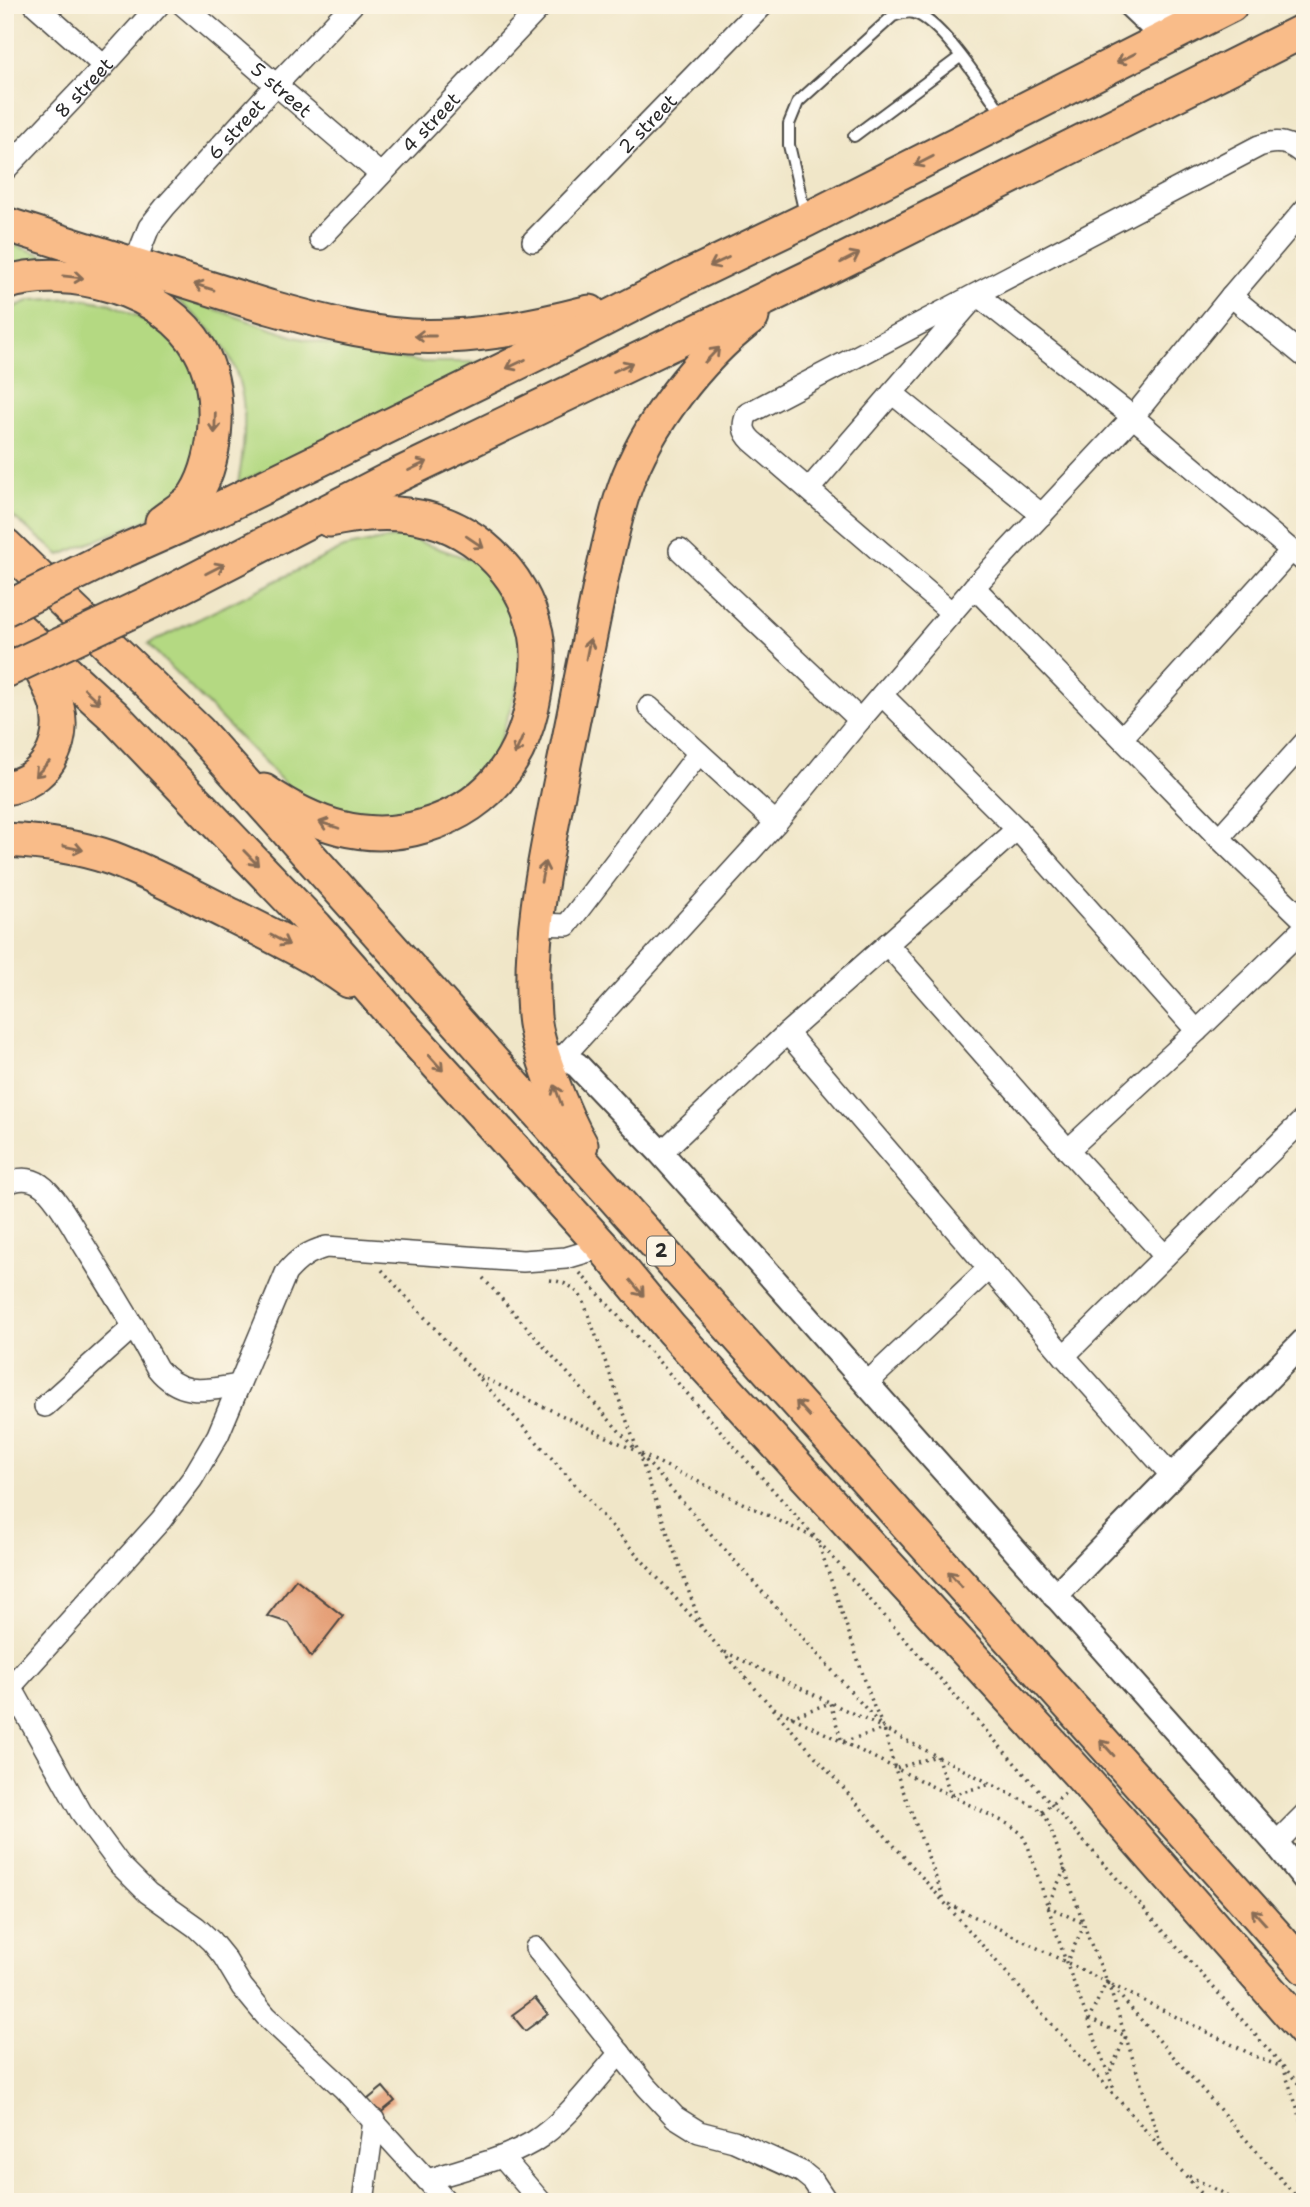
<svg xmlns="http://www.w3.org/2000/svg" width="1310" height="2207" font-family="'Shantell Sans',sans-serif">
	<rect width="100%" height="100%" fill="#fcf5e5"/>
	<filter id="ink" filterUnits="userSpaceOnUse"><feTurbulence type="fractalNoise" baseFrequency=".0143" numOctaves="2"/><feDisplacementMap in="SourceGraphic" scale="14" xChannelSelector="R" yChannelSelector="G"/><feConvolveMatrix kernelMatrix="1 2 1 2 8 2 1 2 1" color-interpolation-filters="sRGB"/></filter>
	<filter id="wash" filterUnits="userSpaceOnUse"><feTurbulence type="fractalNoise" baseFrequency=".00686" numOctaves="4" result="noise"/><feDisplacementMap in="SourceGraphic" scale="28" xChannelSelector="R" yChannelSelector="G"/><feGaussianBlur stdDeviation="1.57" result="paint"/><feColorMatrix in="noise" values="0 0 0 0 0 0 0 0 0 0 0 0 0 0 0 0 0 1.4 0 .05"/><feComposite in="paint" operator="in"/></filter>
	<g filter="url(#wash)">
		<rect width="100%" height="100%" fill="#f0e6c8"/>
		<g fill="#b4d982" stroke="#708256" stroke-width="2">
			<polygon points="5,242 64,262 5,275"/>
			<path d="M171 294 295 337 358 351 419 362H490L238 484C247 433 251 382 218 339 205 322 186 309 171 294Z"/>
			<polygon points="77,298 112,304 148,322 187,347 206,377 198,478 147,520 60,555 5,510 5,311 31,300"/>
			<polygon points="402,536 478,562 518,614 521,675 494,759 436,808 368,822 295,794 148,644 343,548"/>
		</g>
		<g id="blocks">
			<g fill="#e5a078">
				<polygon points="296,1579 343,1616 311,1657 289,1623 267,1616"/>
				<polygon points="535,1998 548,2014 525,2031 512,2015"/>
				<polygon points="383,2087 395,2101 379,2114 367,2100"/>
			</g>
		</g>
	</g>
	<g filter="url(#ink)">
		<use href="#blocks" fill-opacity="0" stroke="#494743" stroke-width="2"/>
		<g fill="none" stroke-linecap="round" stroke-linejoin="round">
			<g stroke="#494743" stroke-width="14">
				<g id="service">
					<polyline points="1150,24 1184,5"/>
					<polyline points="854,136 960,57"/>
					<path d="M806 218 789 145V124L798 102 893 16C899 14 908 11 914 13 942 21 985 90 1004 116"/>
				</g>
			</g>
			<g stroke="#494743" stroke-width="24">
				<g id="minor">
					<polyline points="35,5 104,66"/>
					<path id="s1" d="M183 5 380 174"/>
					<path id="s2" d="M5 170 104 66 159 5"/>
					<path id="s3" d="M320 239 542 5"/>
					<path id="s4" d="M533 241 763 5"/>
					<path id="s5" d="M134 265 149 227 165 207 275 86 352 5"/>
					<polyline points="1231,296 1305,357"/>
					<polyline points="892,393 1042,515"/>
					<polyline points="809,489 977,295 1133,417 1305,562"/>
					<polyline points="680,550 860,720"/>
					<polyline points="974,587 1219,838 1305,921"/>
					<path d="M952 613 752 441C743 432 742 426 747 414L1259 146C1278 139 1290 142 1305 156"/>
					<polyline points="882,695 1017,829 1197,1031"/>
					<polyline points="649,707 776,823"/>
					<polyline points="1122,738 1291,551"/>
					<polyline points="1219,838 1305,742"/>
					<polyline points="536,924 567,925 699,753"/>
					<polyline points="887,944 1068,1150 1165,1256"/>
					<polyline points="787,1033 1064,1356 1173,1477"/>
					<polyline points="563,1057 776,823 860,720 974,587 1133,417 1231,296 1305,209"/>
					<polyline points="1068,1150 1197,1031 1305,927"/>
					<polyline points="661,1153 787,1033 1017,829"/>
					<path d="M5 1184C17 1178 30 1177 41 1185 55 1194 73 1227 82 1242 108 1284 134 1325 157 1368 181 1398 206 1390 239 1385"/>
					<polyline points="1064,1356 1305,1118"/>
					<polyline points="867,1383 989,1268"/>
					<polyline points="45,1406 134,1326"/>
					<polyline points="11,1687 81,1812 120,1865 148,1893 196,1927 211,1941 224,1957 242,1987 266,2016 343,2088 447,2202"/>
					<path d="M5 1693 161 1520 192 1479 218 1435 286 1273C298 1259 308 1252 326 1247L523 1261 566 1258 603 1247"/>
					<polyline points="1276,1843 1305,1814"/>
					<polyline points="536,1948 646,2086 675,2117 699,2132 734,2141 802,2172 813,2181 827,2202"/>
					<polyline points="502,2157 541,2202"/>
					<path d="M427 2180C463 2169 500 2161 533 2142 565 2123 595 2081 620 2053"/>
					<polyline points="363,2202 374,2120"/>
				</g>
			</g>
			<g stroke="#494743" stroke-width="28">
				<g id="tertiary">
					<polyline points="1130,5 1165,38"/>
					<polyline points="545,1059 563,1057 577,1065 661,1153 1276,1843 1305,1879"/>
					<polyline points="1055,1596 1305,1340"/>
				</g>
			</g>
			<g stroke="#494743" stroke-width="37">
				<g id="trunk">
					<path d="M5 224 269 307C315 320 362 333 410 336 471 339 532 327 590 312"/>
					<path d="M5 283C70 263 165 289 200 350 213 373 216 398 215 423 214 446 208 475 195 495 188 505 172 514 162 522"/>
					<polyline points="5,545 199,732 709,1304 1305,1968"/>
					<polyline points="110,557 223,507 544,350 681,280 806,220 1231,5"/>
					<polyline points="155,600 390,479 812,276 1305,30"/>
					<polyline points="5,616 115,717 316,927 399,1022 603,1247 671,1329 1082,1777 1305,2031"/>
					<path d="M5 788C45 782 66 745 57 706 52 687 40 669 31 652"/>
					<path d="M264 791C313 825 366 844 424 826 484 808 518 768 532 707 537 683 541 657 536 633 522 571 472 523 408 515 381 511 355 515 329 520"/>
					<path d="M5 840C41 842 77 846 111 858 151 873 189 894 227 913 269 934 311 954 349 981"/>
					<path d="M581 1145C564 1115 537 1050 534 1016 528 937 545 860 560 784 574 715 588 645 602 576 609 546 615 516 625 487 647 424 699 358 752 317"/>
				</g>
			</g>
			<g stroke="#494743" stroke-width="3.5" stroke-dasharray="2 5" stroke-linecap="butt">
				<polyline points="382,1270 556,1463 1209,2202"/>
				<polyline points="580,1273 814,1536"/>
				<polyline points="483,1278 636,1450"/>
				<path d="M550 1280C566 1282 575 1287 583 1300L702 1628"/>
				<polyline points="480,1376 634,1450"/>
				<polyline points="641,1454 817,1539 874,1707 884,1729 895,1769 944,1899"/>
				<polyline points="641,1455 884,1729 1034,1806 1042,1812 1048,1821 1090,1942 1107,1981 1301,2202"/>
				<polyline points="819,1542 1305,2091"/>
				<polyline points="725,1652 883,1728"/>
				<polyline points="774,1708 1010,1825 1021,1833 1028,1846 1066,1962 1115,2092"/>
				<polyline points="791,1717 830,1703 842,1742 884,1729"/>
				<polyline points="897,1768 937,1756 951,1795 991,1784"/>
				<polyline points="1042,1812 1065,1793"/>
				<polyline points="1065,1869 1047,1906 1085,1924 1067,1961"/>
				<polyline points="949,1904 1263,2060 1283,2067 1305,2130"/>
				<polyline points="1107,1981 1089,2019 1126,2036 1109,2074"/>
				<polyline points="1108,1983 1161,2145"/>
				<polyline points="1189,2176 1241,2202"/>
			</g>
			<use href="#service" stroke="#fff" stroke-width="10"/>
			<use href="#minor" stroke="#fff" stroke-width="21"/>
			<use href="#tertiary" stroke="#fff" stroke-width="24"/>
			<use href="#trunk" stroke="#f9bc89" stroke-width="33"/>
			<g stroke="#494743" stroke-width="37" stroke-linecap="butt">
				<g id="trunk-bridge">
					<polyline points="5,609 110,557"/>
					<polyline points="5,671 155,600"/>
				</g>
			</g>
			<use href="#trunk-bridge" stroke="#f9bc89" stroke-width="33"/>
		</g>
		<defs><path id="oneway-shaft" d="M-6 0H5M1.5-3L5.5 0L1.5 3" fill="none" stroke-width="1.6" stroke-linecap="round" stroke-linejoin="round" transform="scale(1.75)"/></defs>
		<g stroke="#886c55">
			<use href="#oneway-shaft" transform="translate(1126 58) rotate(153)"/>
			<use href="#oneway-shaft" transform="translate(924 161) rotate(153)"/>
			<use href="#oneway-shaft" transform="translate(850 258) rotate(-27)"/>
			<use href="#oneway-shaft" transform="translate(719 262) rotate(155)"/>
			<use href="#oneway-shaft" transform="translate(73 277) rotate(6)"/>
			<use href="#oneway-shaft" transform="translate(204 287) rotate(-163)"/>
			<use href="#oneway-shaft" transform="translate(425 336) rotate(180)"/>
			<use href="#oneway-shaft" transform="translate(712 355) rotate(-46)"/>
			<use href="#oneway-shaft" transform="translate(516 364) rotate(154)"/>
			<use href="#oneway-shaft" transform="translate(623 367) rotate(-26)"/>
			<use href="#oneway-shaft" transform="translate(215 423) rotate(92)"/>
			<use href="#oneway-shaft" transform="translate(418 466) rotate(-26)"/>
			<use href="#oneway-shaft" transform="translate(475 542) rotate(34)"/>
			<use href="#oneway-shaft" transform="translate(215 569) rotate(-27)"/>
			<use href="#oneway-shaft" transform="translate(588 649) rotate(-79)"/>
			<use href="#oneway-shaft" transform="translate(92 696) rotate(43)"/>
			<use href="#oneway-shaft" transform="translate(519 745) rotate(114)"/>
			<use href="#oneway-shaft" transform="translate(42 769) rotate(134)"/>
			<use href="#oneway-shaft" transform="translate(329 825) rotate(-162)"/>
			<use href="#oneway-shaft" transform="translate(73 848) rotate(12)"/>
			<use href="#oneway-shaft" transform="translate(251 858) rotate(46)"/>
			<use href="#oneway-shaft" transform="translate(543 872) rotate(-79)"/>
			<use href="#oneway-shaft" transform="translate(280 940) rotate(28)"/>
			<use href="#oneway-shaft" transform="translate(436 1063) rotate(48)"/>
			<use href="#oneway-shaft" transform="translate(558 1095) rotate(-110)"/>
			<use href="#oneway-shaft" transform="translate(637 1288) rotate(50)"/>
			<use href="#oneway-shaft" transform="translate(803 1409) rotate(-132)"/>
			<use href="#oneway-shaft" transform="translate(955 1579) rotate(-132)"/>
			<use href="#oneway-shaft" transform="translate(1107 1748) rotate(-132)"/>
			<use href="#oneway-shaft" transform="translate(1259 1917) rotate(-132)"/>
		</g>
	</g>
	<g text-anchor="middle" stroke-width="7" stroke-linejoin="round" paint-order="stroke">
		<rect fill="#fcf5e5" stroke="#6a6863" stroke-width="2" x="647" y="1236.5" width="28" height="29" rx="5"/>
		<g font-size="18" font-weight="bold" fill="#2b2b2b">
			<text x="661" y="1257">2</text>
		</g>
		<g font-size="19" fill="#2b2b2b" stroke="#fcf5e5">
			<text dy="7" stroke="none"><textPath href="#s2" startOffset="114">8 street</textPath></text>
			<text dy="7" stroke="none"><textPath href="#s1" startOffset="130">5 street</textPath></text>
			<text dy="7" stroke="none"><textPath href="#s3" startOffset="161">4 street</textPath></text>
			<text dy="7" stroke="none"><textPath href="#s4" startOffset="164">2 street</textPath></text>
			<text dy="7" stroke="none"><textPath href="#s5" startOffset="172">6 street</textPath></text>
		</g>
	</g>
	<rect width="1310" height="2207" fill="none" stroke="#fcf5e5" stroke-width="28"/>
</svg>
